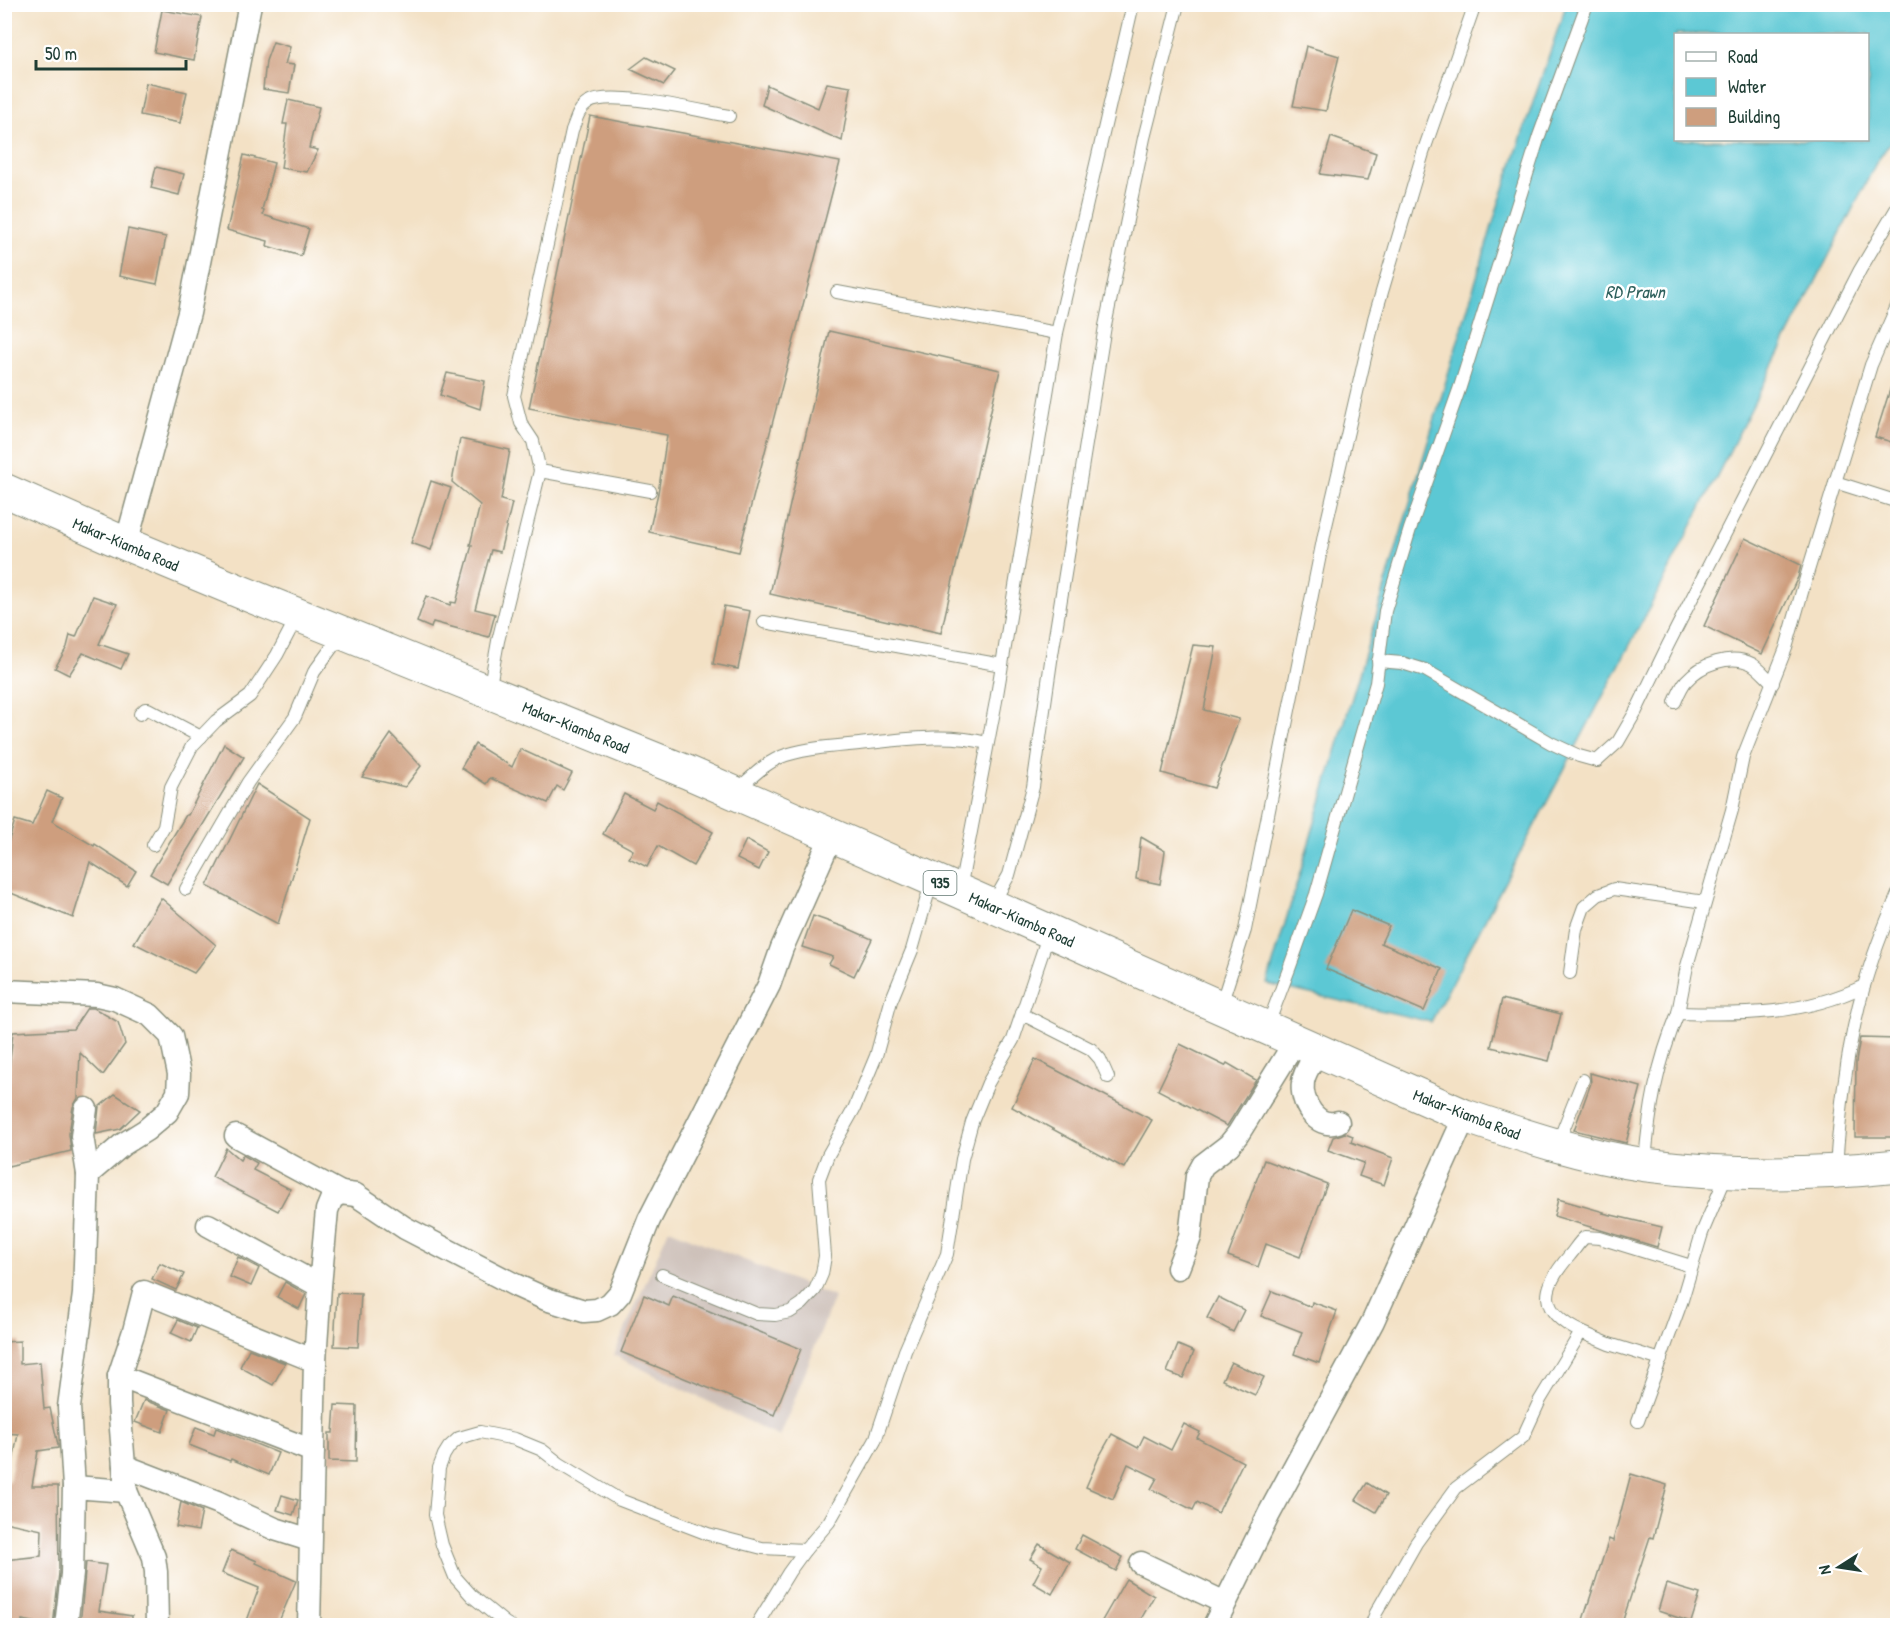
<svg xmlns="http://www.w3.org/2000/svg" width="1902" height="1630" font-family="'Patrick Hand',sans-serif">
	<rect width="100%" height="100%" fill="#fff"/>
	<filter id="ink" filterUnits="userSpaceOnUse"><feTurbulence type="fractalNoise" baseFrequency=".0167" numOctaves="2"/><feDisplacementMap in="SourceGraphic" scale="12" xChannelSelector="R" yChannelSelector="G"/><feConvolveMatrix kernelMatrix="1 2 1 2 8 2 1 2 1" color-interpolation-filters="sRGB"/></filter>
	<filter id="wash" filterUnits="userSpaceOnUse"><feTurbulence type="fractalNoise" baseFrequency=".008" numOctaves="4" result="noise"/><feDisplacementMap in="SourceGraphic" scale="24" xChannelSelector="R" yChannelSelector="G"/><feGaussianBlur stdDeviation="1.35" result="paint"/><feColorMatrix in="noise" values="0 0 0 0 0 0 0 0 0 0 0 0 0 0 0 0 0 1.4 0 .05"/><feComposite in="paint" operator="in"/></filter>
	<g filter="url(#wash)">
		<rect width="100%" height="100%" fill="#f3e1c5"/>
		<polygon fill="#cec1ba" points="669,1229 834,1297 780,1437 614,1355"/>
		<path fill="#5cc8d4" stroke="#3e8284" stroke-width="1.5" fill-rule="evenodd" d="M1566 5H1897V133L1876 163 1662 584 1431 1022 1267 984 1498 206ZM1676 34H1868V140H1676Z"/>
		<g id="blocks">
			<g fill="#ce9e7e">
				<polygon points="162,10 202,17 194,60 154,52"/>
				<polygon points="273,42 290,47 285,64 294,65 289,93 263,89 266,61"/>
				<polygon points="1306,46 1339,56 1326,111 1293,106"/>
				<polygon points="646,57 675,71 664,85 630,69"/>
				<polygon points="146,83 187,92 180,123 140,115"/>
				<polygon points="827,83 851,87 842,141 762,105 767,85 818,108"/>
				<polygon points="288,100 319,107 309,148 318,150 307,172 281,168 287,124 283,124"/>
				<polygon points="590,116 840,162 739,552 649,532 658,493 667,435 529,408"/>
				<polygon points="1331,137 1376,153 1368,180 1320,174"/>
				<polygon points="244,155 274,163 262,210 264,210 263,215 309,229 301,256 267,246 268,241 227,230"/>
				<polygon points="156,167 184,174 179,195 151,188"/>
				<polygon points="128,229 166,237 157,284 119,276"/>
				<polygon points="829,331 1000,370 941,633 770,594"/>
				<polygon points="447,373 485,381 480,409 440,395"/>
				<polygon points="1894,377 1898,378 1898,444 1875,437"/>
				<polygon points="460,439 510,450 501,500 512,503 500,552 491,550 475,609 495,614 489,637 433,622 431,628 417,622 426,596 450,605 451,602 456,603 472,545 470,545 480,505 452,482"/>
				<polygon points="431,481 451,488 431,550 411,543"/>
				<polygon points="1745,538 1801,565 1798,577 1762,654 1704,626"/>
				<polygon points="93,596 117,604 99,644 128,654 121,669 83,653 69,675 55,668 67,647 70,635 76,637"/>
				<polygon points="724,606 750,611 738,669 713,664"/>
				<polygon points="1193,645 1216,647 1204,710 1239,719 1214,788 1162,773"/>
				<polygon points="391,734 421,766 405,787 362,777"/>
				<polygon points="224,744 244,757 167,884 150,874 186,815 188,815"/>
				<polygon points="475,744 512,767 520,749 572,773 563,790 557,786 548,803 490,778 486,784 461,768"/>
				<polygon points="257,784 310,818 278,924 207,886"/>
				<polygon points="47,791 62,798 52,821 94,846 95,844 136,871 127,886 90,862 73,918 6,891 4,842 8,843 15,820 32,825"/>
				<polygon points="624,794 653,809 657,801 713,832 693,866 658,846 647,867 629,858 633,850 603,834"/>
				<polygon points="1141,837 1165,851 1160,884 1136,879"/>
				<polygon points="746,840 768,852 759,870 737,859"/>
				<polygon points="161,898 216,945 194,973 134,943"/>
				<polygon points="1351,910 1389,926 1381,943 1442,969 1424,1011 1326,969"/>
				<polygon points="813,916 847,928 872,939 854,976 829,964 833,957 802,947"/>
				<polygon points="1502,999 1561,1014 1549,1061 1491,1047"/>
				<polygon points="87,1008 94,1008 118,1022 125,1044 103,1075 80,1053 78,1098 73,1107 69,1134 71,1151 4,1167 4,1118 13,1032 73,1029"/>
				<polygon points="1860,1038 1898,1039 1898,1137 1855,1137 1856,1062"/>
				<polygon points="1180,1044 1225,1066 1227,1063 1256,1080 1227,1126 1158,1090"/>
				<polygon points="1035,1059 1152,1120 1124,1168 1012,1107"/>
				<polygon points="1590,1073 1641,1087 1626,1143 1574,1130 1591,1083"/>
				<polygon points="115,1094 140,1110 120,1129 96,1134 99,1107"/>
				<polygon points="1345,1133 1353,1136 1351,1142 1393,1158 1384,1185 1359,1176 1364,1163 1328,1150 1333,1137"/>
				<polygon points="226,1148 240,1160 243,1155 257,1163 253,1170 290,1189 278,1211 212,1177"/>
				<polygon points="1264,1160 1327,1184 1300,1257 1266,1244 1258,1267 1228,1256"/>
				<polygon points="1558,1199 1604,1212 1603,1213 1662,1227 1657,1247 1554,1216"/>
				<polygon points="238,1257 259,1268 251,1286 230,1277"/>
				<polygon points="160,1263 184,1274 176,1290 152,1279"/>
				<polygon points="285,1282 306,1294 299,1309 277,1297"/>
				<polygon points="1272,1291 1311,1307 1312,1302 1337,1311 1319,1363 1294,1354 1302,1332 1261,1316"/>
				<polygon points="337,1293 361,1294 358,1347 334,1346"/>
				<polygon points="644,1295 669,1306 673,1296 801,1349 774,1415 621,1352"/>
				<polygon points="1218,1297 1244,1310 1233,1332 1207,1318"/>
				<polygon points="178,1320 197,1328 191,1342 171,1333"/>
				<polygon points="20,1341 20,1364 40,1362 44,1409 50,1408 58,1445 58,1448 38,1451 32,1486 58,1486 59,1573 53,1626 22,1620 22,1626 4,1626 4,1560 41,1556 42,1530 4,1522 4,1482 9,1482 18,1434 4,1433 4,1342"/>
				<polygon points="1178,1345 1194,1352 1183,1378 1167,1372"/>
				<polygon points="249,1349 285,1363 273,1385 240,1367"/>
				<polygon points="1231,1362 1264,1377 1255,1395 1222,1380"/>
				<polygon points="144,1400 170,1410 162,1432 135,1422"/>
				<polygon points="335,1405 357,1406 356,1462 329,1461 329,1433 333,1433"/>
				<polygon points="1184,1424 1200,1432 1197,1438 1243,1462 1218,1513 1197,1502 1193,1510 1151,1489 1157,1478 1128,1464 1113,1499 1086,1487 1099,1457 1112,1434 1138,1448 1144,1436 1171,1450"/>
				<polygon points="196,1427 214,1434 216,1428 278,1453 269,1475 231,1459 230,1461 189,1445"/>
				<polygon points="1631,1474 1667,1485 1653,1538 1650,1537 1621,1626 1581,1626 1609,1539 1613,1541"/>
				<polygon points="1367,1483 1386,1495 1376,1512 1356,1500"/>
				<polygon points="282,1495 298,1500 293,1515 277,1510"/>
				<polygon points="181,1502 202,1511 198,1531 176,1527"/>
				<polygon points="1082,1535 1123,1557 1116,1571 1075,1549"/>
				<polygon points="1039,1544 1070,1562 1052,1594 1033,1583 1042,1566 1030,1559"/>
				<polygon points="231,1550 257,1561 256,1563 296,1581 277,1626 245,1626 259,1588 222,1573"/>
				<polygon points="86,1562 106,1565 99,1611 132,1616 132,1626 80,1626"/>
				<polygon points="1126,1579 1154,1596 1137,1626 1099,1626"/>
				<polygon points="1666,1584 1700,1594 1691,1622 1658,1611"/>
			</g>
		</g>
	</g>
	<g filter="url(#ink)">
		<use href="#blocks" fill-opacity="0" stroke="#898f7c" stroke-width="1.5"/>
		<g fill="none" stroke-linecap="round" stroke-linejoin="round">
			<g stroke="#898f7c" stroke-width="14">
				<g id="lane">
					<polyline points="837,292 1057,333"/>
					<polyline points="540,471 650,491"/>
					<polyline points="1835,482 1898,502"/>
					<polyline points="764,622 1002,665"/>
					<polyline points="1378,661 1402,663 1425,670 1551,743 1579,756 1597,761 1618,742 1636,711 1668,645 1860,270 1898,206"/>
					<path d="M489 691 498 641 540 471 533 441 521 423 514 396 572 130C576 121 578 109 588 103 610 89 700 111 729 116"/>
					<path d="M1675 702C1678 695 1681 687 1686 681 1701 664 1731 653 1752 664 1759 668 1766 677 1773 683"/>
					<polyline points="140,714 145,709 148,709 201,737"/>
					<path d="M737 790C752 777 767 761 786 755 809 748 835 746 859 744 901 740 946 732 987 743"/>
					<polyline points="153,845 164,826 171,787 192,746 216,721 250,696 277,655 298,615"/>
					<polyline points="186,889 248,782 295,717 314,672 341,635"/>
					<polyline points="960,889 996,701 1057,333 1133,4"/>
					<polyline points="992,905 1009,875 1033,787 1051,661 1105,326 1144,138 1178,4"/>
					<polyline points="1570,973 1576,929 1584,907 1598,895 1614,889 1705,902"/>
					<polyline points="1221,1005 1245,930 1325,530 1374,319 1423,153 1475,4"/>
					<polyline points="1678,1013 1687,966 1732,810 1743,757 1786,648 1808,571 1871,365 1898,304"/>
					<polyline points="1022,1014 1091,1049 1100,1059 1108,1077"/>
					<polyline points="1267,1027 1289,969 1316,894 1376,683 1385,611 1410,529 1460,387 1539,136 1587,4"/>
					<polyline points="1557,1145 1583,1080"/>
					<path d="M1645 1163C1649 1109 1657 1064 1678 1013 1743 1015 1804 1015 1864 986"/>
					<path d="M1836 1168C1840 1107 1847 1045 1864 986 1873 954 1885 924 1898 894"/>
					<polyline points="662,1275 757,1314 775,1315 790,1312 802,1304 815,1290 822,1274 825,1256 819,1179 828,1155 854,1109 876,1056 891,1001 912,950 932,880"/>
					<path d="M1581 1332C1537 1311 1541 1288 1570 1255 1575 1249 1579 1242 1585 1237L1600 1238 1691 1266"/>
					<polyline points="1638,1421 1682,1300 1702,1233 1727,1174"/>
					<polyline points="510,1626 505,1623 472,1596 455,1577 442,1545 435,1515 439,1468 444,1455 449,1447 459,1438 480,1432 515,1439 542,1450 560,1464 620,1500 708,1534 762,1548 805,1550"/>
					<polyline points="756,1626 789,1572 805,1550 829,1522 875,1441 905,1351 947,1254 962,1159 972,1122 988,1083 1013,1040 1049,933"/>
					<polyline points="1371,1626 1376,1613 1416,1543 1456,1488 1523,1437 1540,1400 1581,1332 1609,1344 1661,1360"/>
				</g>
			</g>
			<g stroke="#898f7c" stroke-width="25">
				<g id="street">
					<polyline points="126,544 189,313 250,4"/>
					<polyline points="4,991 97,995 115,999 150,1015 171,1036 179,1074 178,1093 167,1112 146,1130 122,1145 88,1174 84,1294 69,1407 74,1487"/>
					<path d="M1318 1051C1313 1060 1304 1072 1303 1082 1300 1101 1316 1130 1338 1122"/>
					<polyline points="86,1109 82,1136 88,1174"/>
					<polyline points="236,1136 341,1193"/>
					<polyline points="208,1225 320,1286 315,1361 309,1626"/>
					<polyline points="1178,1268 1190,1237 1197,1176 1203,1165 1229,1145 1238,1134 1295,1042"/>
					<polyline points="320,1286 327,1210 332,1198 341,1193 356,1195 405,1228 515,1285 546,1299 584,1311 597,1310 610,1304 620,1293 649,1220 769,985 782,948 832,835"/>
					<polyline points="119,1376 313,1451"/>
					<polyline points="124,1466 217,1502 275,1529 310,1540"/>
					<polyline points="1141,1563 1225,1603"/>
					<polyline points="66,1626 72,1574 74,1487 126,1491"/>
					<polyline points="157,1626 156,1572 154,1557 126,1491 119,1404 119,1376 134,1331 144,1292 315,1361"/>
					<polyline points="1214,1626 1269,1514 1373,1321 1465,1116"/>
				</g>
			</g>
			<g stroke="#898f7c" stroke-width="35">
				<path id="primary" d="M4 490 126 544 241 592 687 772 959 891 1465 1116C1524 1136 1584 1156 1646 1165 1730 1176 1814 1175 1898 1166"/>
			</g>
			<use href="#lane" stroke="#fff" stroke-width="12"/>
			<use href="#street" stroke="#fff" stroke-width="22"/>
			<use href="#primary" stroke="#fff" stroke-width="33"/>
		</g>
	</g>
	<g text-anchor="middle" stroke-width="5" stroke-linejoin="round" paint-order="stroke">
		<rect fill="#fff" stroke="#627771" stroke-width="1.5" x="923.5" y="871" width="33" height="24" rx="4.5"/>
		<g font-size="15" font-weight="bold" fill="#1f3d34">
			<text x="940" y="888">935</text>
		</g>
		<g font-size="16" fill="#1f3d34" stroke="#fff">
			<text transform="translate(126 544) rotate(23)" y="6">Makar-Kiamba Road</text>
			<text transform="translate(576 727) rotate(22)" y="6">Makar-Kiamba Road</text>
			<text transform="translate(1022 919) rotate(24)" y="6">Makar-Kiamba Road</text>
			<text transform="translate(1467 1114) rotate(21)" y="6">Makar-Kiamba Road</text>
		</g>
		<g font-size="18" font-style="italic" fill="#2e605c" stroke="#fff">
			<text x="1635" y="298">RD Prawn</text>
		</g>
	</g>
	<rect width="1902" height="1630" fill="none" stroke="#fff" stroke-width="24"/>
	<rect x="1674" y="33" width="195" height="108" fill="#ffffff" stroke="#a5b1ae" stroke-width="1.5"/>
	<rect x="1686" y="52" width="30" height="9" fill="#ffffff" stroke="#a5b1ae" stroke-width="1.5"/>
	<text x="1728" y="63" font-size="18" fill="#1f3d34">Road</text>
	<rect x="1686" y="78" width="30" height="18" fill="#5cc8d4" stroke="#a5b1ae" stroke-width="1.5"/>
	<text x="1728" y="93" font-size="18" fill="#1f3d34">Water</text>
	<rect x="1686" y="108" width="30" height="18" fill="#ce9e7e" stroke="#a5b1ae" stroke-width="1.5"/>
	<text x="1728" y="123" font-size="18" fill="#1f3d34">Building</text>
	<g transform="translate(1839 1567) rotate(258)" stroke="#ffffff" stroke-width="4.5" paint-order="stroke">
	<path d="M0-4.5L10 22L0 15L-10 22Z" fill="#1f3d34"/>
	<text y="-9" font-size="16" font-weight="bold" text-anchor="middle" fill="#1f3d34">N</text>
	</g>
	<path d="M36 60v9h150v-9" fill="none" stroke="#1f3d34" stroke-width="3"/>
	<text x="45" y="60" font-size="18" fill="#1f3d34" stroke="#ffffff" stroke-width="4.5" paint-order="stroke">50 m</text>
</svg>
